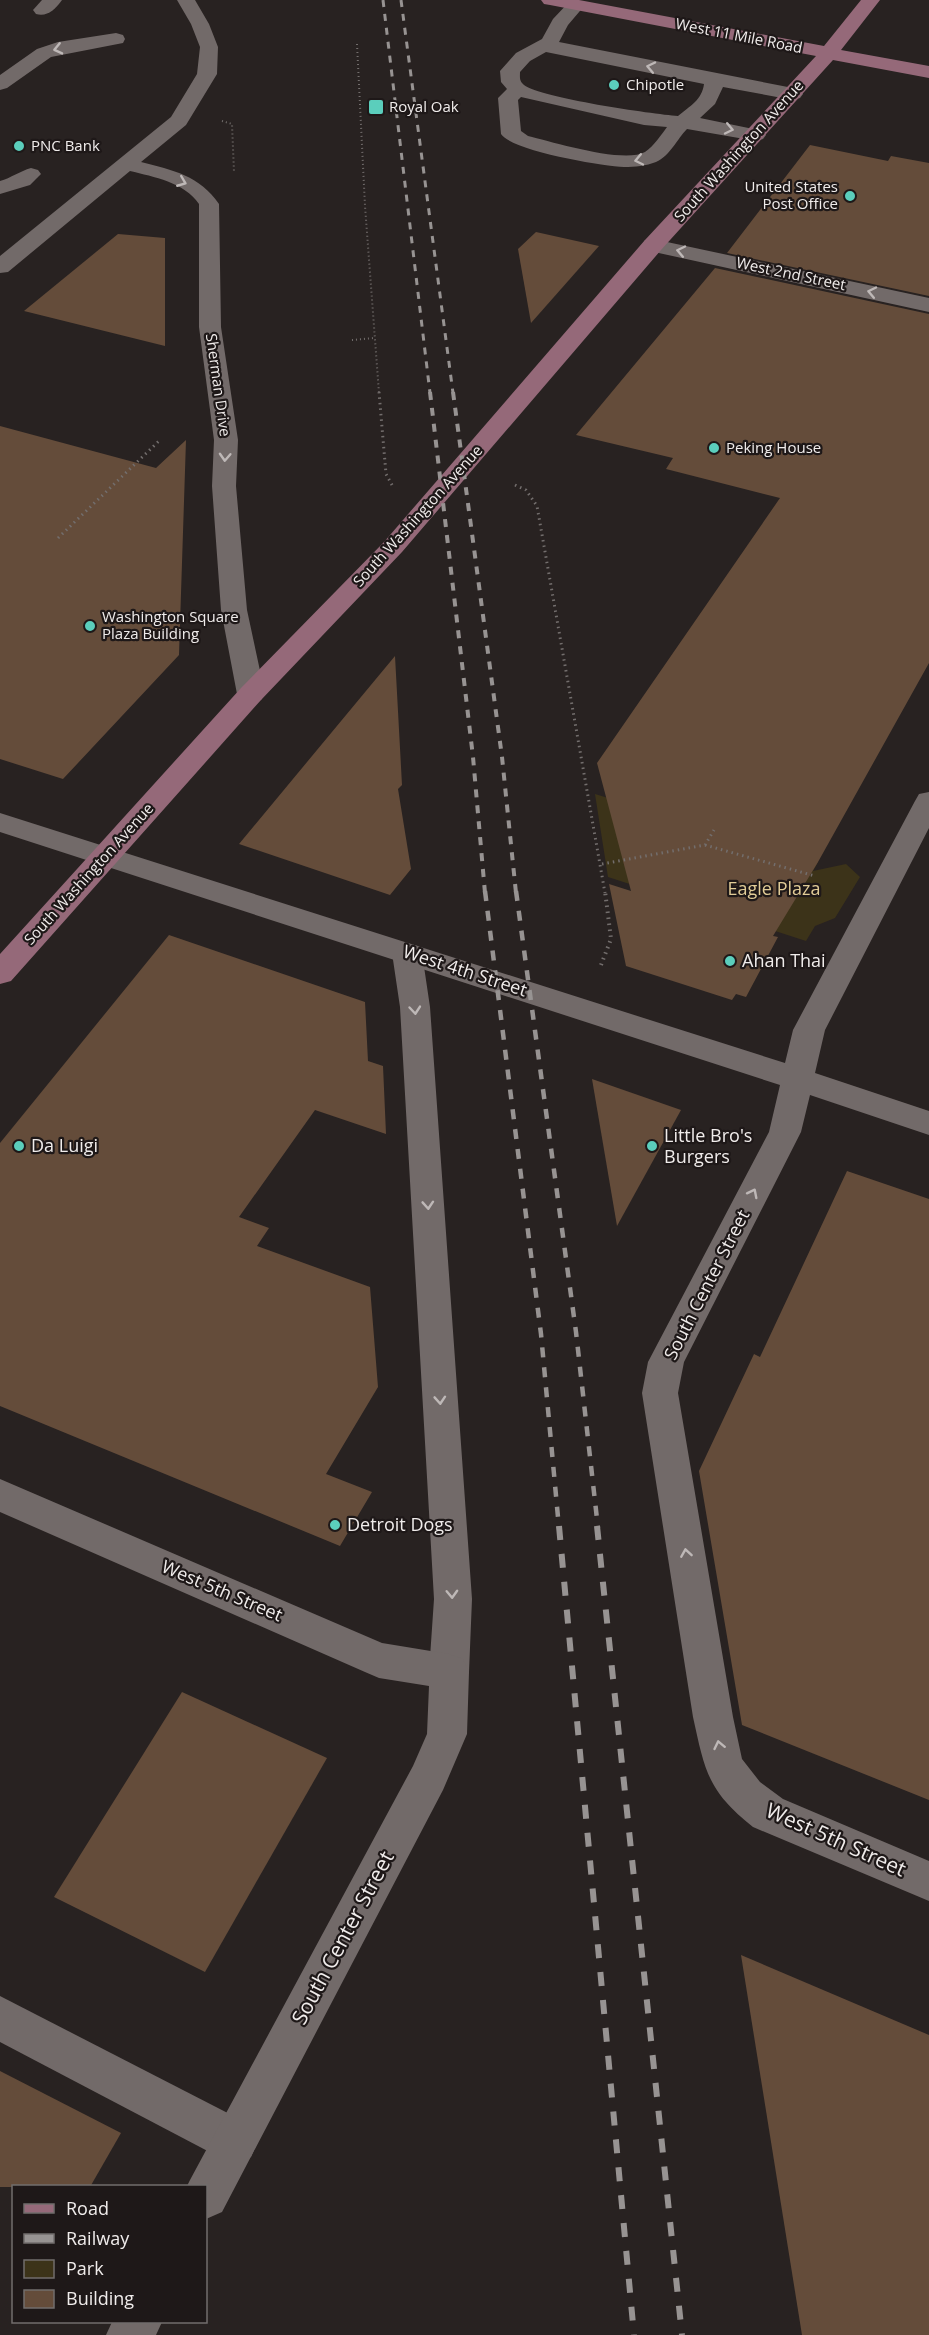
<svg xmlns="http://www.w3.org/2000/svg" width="929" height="2335" font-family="'Open Sans',sans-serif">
	<rect width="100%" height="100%" fill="#282221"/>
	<polygon fill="#3c3319" points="595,794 818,862 813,871 846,864 860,877 835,918 815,926 806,941 608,877"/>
	<g fill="#644c3a">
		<polygon points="810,145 888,161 891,156 929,163 929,296 727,253"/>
		<polygon points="536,232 599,246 531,323 518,249"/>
		<polygon points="118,234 165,238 165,346 24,311"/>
		<polygon points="715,268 929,314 929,663 818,862 773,936 778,937 746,997 736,994 732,1000 626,966 609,884 631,891 597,763 780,498 666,469 673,458 576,435"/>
		<polygon points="0,426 156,468 186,440 179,655 63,779 0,759"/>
		<polygon points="395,656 402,785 398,789 411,869 390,895 239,844"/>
		<polygon points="169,935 365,1002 368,1061 383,1066 386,1134 315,1110 239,1217 269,1228 257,1246 370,1287 378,1387 326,1474 372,1492 340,1546 0,1406 0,1143"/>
		<polygon points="592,1079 681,1110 617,1226"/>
		<polygon points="847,1171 929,1199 929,1800 742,1725 699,1471 754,1354 760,1357"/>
		<polygon points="182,1692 327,1758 205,1972 54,1897"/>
		<polygon points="741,1955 929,2035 929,2335 802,2335"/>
		<polygon points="0,2071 121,2133 90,2187 0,2187"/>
	</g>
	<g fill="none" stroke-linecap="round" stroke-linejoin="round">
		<g stroke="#736e6d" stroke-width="2" stroke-dasharray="1 3" stroke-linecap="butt">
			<polyline points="357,44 365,206 379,393"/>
			<polyline points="222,121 232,124 234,172"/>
			<polyline points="352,340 374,338"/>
		</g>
		<g stroke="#736e6d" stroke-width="3" stroke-dasharray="1.5 4" stroke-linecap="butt">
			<polyline points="379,392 386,474 392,485"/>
			<polyline points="515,485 526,490 537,506 605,893"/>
			<polyline points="58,538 160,440"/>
			<polyline points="705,845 815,876"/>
			<polyline points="602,864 705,845 714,830"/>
		</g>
		<polyline stroke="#736e6d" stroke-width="4" stroke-dasharray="1.5 4.5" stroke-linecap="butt" points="601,965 611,939 605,891"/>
		<g fill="#726a69" fill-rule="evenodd">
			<path d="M42 0H62C55 10 47 17 36 14L33 10Z"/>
			<path d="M578 0 585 5 568 25 559 42 793 88 800 90 803 94 800 98 793 100 723 87 715 104 700 118 763 131 766 135 763 139 756 141 687 129C677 139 670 156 656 162 646 166 635 167 624 167 602 166 512 151 501 134L498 98 507 89 501 82 500 71 516 53 542 39 553 19 570 1ZM546 52 704 84C702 100 690 106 678 116 652 114 541 98 524 85 519 81 520 77 520 72L530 61ZM521 97 644 125 667 127C661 135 654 146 645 152 624 164 553 142 528 136L521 131 518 100Z"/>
			<polygon points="116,33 123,35 125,39 123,43 51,57 7,88 0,90 0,75 37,49 58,42"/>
			<path d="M31 168 38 170 41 174 30 185 0 194V181C11 178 20 171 31 168Z"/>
			<polygon points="407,943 418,946 422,953 430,1007 472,1599 469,1672 463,1685 449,1690 435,1685 429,1672 434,1599 400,1007 392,953 396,946"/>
			<polygon points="0,1996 251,2125 258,2141 251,2157 235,2164 219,2157 0,2042"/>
		</g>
		<g fill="#726a69" fill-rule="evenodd">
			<path d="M177 0H195L209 24 218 47 217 74 186 125 141 162C173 170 200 176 219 204L221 327 238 440 236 486 247 610 265 694 261 700 251 702 241 700 237 694 221 610 212 486 214 440 199 327V204C184 182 154 177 130 171L8 272 0 273V256L171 117 197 74 200 47 191 24Z"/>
			<polygon points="653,239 929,298 929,312 645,250 642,245 645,240"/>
			<path d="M929 792V828L825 1030 815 1073 929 1111V1135L810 1095 801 1132 684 1362 678 1393 733 1717 742 1759 760 1782 783 1799 929 1861V1901L753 1827C708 1791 705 1772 693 1717L642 1393 648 1362 769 1132 780 1085 0 832V813L785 1063 793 1030 915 801 919 794Z"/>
			<polygon points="0,1479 382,1643 449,1654 463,1659 469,1672 467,1734 443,1790 222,2212 206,2219 206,2186 187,2186 190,2180 413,1766 427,1734 429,1686 379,1678 365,1672 0,1512"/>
			<polygon points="112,2322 162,2322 156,2335 106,2335"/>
		</g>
		<polygon fill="#956979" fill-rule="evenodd" points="541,0 579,0 824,46 861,0 880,0 841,50 929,66 929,78 833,60 661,250 402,552 261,700 11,981 0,984 0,954 241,688 384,542 645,240 816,56 550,5 544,4"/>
		<g stroke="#979392" stroke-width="3" stroke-dasharray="7 7" stroke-linecap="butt">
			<polyline points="383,0 430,393"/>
			<polyline points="401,0 453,393"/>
		</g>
		<g stroke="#979392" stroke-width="4" stroke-dasharray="8 8" stroke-linecap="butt">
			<polyline points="430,392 473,757 485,893"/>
			<polyline points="453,392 502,757 516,893"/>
		</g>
		<g stroke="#979392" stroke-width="4.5" stroke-dasharray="10 10" stroke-linecap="butt">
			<polyline points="485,891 541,1334 559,1528"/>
			<polyline points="516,891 576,1332 598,1528"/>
		</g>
		<g stroke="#979392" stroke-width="6" stroke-dasharray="14 14" stroke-linecap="butt">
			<polyline points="559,1526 634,2335"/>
			<polyline points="597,1526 682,2335"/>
		</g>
	</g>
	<defs><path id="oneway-chevron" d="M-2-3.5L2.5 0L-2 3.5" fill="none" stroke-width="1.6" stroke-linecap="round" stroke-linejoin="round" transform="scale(1.5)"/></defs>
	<g stroke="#beb8b7">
		<use href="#oneway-chevron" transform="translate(58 49) rotate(167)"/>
		<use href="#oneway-chevron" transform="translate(651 67) rotate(-168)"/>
		<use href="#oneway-chevron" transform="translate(729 129) rotate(12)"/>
		<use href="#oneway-chevron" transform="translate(639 160) rotate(168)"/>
		<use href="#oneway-chevron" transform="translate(182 182) rotate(22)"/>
		<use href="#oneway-chevron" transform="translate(681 251) rotate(-168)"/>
		<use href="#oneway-chevron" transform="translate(872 292) rotate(-168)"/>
		<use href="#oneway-chevron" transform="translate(225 457) rotate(93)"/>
		<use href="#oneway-chevron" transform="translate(415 1010) rotate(85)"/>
		<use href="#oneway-chevron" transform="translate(753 1193) rotate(-63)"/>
		<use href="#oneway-chevron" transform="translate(428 1205) rotate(86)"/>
		<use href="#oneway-chevron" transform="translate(440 1400) rotate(86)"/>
		<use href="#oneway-chevron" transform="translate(686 1553) rotate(-99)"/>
		<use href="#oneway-chevron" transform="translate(452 1594) rotate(88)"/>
		<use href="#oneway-chevron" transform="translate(719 1745) rotate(-102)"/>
	</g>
	<g fill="#5bcebc" stroke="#1e1818" stroke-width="2">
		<circle cx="614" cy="85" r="6"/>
		<rect x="368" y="99" width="16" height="16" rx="3"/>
		<circle cx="19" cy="146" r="6"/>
		<circle cx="850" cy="196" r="6"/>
		<circle cx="714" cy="448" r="6"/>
		<circle cx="90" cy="626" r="6"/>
		<circle cx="730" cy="961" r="6"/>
		<circle cx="19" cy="1146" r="6"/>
		<circle cx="652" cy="1146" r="6"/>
		<circle cx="335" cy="1525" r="6"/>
	</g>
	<g text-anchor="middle" stroke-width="4.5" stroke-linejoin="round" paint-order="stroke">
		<g font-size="15" fill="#f0eceb" stroke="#1e1818">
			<text transform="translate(739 36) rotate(11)" y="5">West 11 Mile Road</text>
			<text transform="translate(739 151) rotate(-48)" y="5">South Washington Avenue</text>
			<text transform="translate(791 274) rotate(12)" y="5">West 2nd Street</text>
			<text transform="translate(218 385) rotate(82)" y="5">Sherman Drive</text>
			<text transform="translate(418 516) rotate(-48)" y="5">South Washington Avenue</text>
			<text transform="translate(89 874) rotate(-48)" y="5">South Washington Avenue</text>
		</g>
		<g font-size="15" fill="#f0eceb" stroke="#1e1818" text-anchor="start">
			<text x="626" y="90">Chipotle</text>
			<text x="389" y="112">Royal Oak</text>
			<text x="31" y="151">PNC Bank</text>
			<text x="838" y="192" text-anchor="end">United States<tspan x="838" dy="17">Post Office</tspan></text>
			<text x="726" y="453">Peking House</text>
			<text x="102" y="622">Washington Square<tspan x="102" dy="17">Plaza Building</tspan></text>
		</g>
		<g font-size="18" fill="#e1cc97" stroke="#1e1818">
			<text x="774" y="895">Eagle Plaza</text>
		</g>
		<g font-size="18" fill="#f0eceb" stroke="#1e1818" text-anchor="start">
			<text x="742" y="967">Ahan Thai</text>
			<text x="664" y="1142">Little Bro's<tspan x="664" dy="21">Burgers</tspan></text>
			<text x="31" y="1152">Da Luigi</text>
			<text x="347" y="1531">Detroit Dogs</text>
		</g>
		<g font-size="18" fill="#f0eceb" stroke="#1e1818">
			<text transform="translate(465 971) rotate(18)" y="6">West 4th Street</text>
			<text transform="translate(707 1285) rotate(-63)" y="6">South Center Street</text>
			<text transform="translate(222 1591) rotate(23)" y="6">West 5th Street</text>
		</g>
		<g font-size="21" fill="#f0eceb" stroke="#1e1818">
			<text transform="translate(836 1840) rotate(24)" y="7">West 5th Street</text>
			<text transform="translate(343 1938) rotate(-62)" y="7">South Center Street</text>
		</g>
	</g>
	<rect x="12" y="2185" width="195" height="138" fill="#1e1818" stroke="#726d6c" stroke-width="1.5"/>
	<rect x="24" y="2204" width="30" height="9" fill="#956979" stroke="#726d6c" stroke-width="1.5"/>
	<text x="66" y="2215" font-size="18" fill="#f0eceb">Road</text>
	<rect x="24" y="2234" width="30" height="9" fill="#979392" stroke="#726d6c" stroke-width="1.5"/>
	<text x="66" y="2245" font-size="18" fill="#f0eceb">Railway</text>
	<rect x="24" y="2260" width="30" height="18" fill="#3c3319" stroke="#726d6c" stroke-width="1.5"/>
	<text x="66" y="2275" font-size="18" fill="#f0eceb">Park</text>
	<rect x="24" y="2290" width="30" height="18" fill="#644c3a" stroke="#726d6c" stroke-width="1.5"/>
	<text x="66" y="2305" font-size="18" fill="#f0eceb">Building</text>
</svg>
